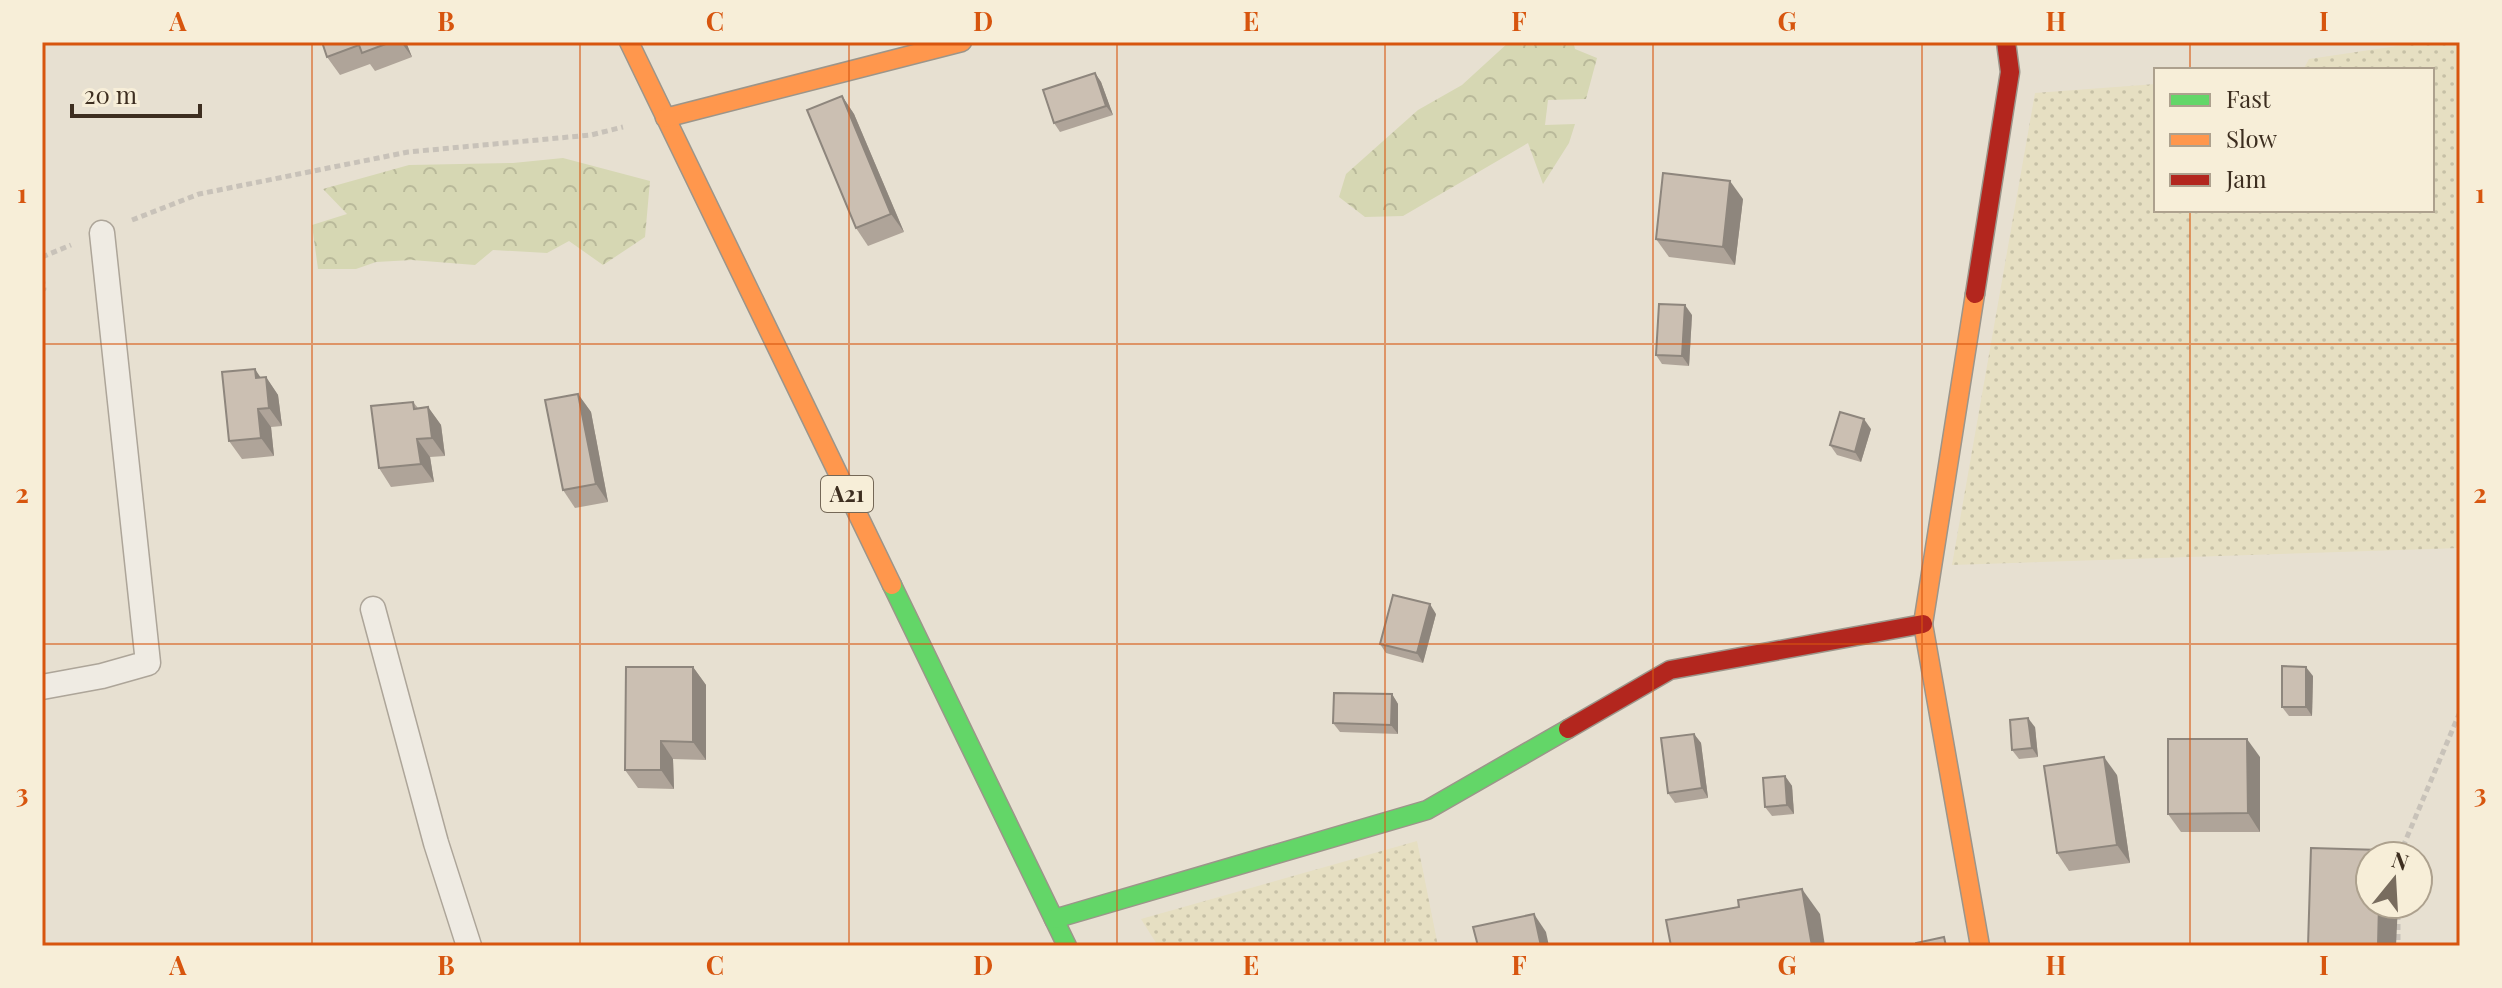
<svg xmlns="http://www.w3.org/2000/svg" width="2502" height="988" font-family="'Playfair Display',serif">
	<defs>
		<pattern id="farmland-dots" width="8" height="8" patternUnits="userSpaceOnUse" patternTransform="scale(2)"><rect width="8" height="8" fill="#e6dfc2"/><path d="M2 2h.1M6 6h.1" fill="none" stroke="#c6c0a6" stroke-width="1.8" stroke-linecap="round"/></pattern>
		<pattern id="forest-crowns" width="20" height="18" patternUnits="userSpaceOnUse" patternTransform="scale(2)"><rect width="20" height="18" fill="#d6d7b3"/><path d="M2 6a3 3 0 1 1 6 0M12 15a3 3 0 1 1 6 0" fill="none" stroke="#b9b99a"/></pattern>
	</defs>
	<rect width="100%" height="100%" fill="#e7e0d1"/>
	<g fill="url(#farmland-dots)">
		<polygon points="2424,42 2460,42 2460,548 1952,565 2035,93 2156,84 2156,210 2432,210 2432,70 2303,70 2309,59"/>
		<polygon points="1417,841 1438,946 1158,946 1141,919"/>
	</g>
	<g fill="url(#forest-crowns)">
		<polygon points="1509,42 1573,42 1575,49 1597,58 1586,99 1548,100 1545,125 1575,124 1569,143 1543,184 1528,143 1403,216 1365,217 1339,197 1346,174 1418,110 1462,85"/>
		<polygon points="563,158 650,181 645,237 603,265 569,241 547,253 493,250 475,265 412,260 376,262 356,269 318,269 312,225 347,214 323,189 409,165 513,163"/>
	</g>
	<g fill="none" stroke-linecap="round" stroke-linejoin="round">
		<g stroke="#ada599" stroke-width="27">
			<g id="lane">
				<polyline points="373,609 436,843 469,946"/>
				<polyline points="42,687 102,676 148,663 102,233"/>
			</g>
		</g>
		<g stroke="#9c958a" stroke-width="21">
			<g id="fast">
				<polyline points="892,585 1067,946"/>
				<polyline points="1054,919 1427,810 1568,729"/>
			</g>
		</g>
		<g stroke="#9c958a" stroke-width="21">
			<g id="slow">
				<polyline points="629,42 892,585"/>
				<polyline points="665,118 962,42"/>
				<polyline points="1975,294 1923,624 1980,946"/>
			</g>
		</g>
		<g stroke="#9c958a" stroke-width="21">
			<g id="jam">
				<polyline points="1975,294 2010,72 2006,42"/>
				<polyline points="1568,729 1670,670 1923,624"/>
			</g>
		</g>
		<g stroke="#c8c2b9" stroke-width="5" stroke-dasharray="6 4" stroke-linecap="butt">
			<polyline points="132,220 199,194 408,152 591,135 623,127"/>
			<polyline points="42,257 71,245"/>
			<polyline points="42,278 44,289 42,290"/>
			<polyline points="2399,856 2460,712 2460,603"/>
			<polyline points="2398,904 2398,946"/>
		</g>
		<use href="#lane" stroke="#efebe3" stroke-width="24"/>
		<use href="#fast" stroke="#63d668" stroke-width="18"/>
		<use href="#slow" stroke="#ff974d" stroke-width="18"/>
		<use href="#jam" stroke="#b3261e" stroke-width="18"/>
	</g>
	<g fill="#afa499">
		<polygon points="322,42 406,42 412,57 375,71 370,64 340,75 327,57"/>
		<polygon points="1095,73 1101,82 1113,115 1060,132 1054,123"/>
		<polygon points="842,96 854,114 904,232 868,246 856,228"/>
		<polygon points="1743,199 1735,265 1669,257 1656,239"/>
		<polygon points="1692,315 1689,366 1662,364 1656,355"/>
		<polygon points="260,377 266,377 278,395 282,426 271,427 274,456 242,459 229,441"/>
		<polygon points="578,394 591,412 608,502 575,508 563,490"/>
		<polygon points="413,402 418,408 428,407 441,425 445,456 430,457 434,482 391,487 379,468"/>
		<polygon points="1871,429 1861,462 1837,455 1830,445"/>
		<polygon points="1436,614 1423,663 1386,653 1380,644"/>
		<polygon points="693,667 706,685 706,760 673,759 674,789 638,788 625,770"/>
		<polygon points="2313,676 2312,716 2289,716 2282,707"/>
		<polygon points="1392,694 1398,704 1398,734 1340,732 1333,723"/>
		<polygon points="2035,727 2038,757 2019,759 2012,750"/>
		<polygon points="1694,734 1701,743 1708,798 1675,803 1668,793"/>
		<polygon points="2260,757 2260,832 2181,832 2168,814"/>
		<polygon points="2117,775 2130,863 2069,871 2057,853"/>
		<polygon points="1785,776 1792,786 1794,814 1772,816 1765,807"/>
	</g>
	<g fill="#8e867d">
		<polygon points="401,42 406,42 412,57"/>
		<polygon points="1095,73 1101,82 1113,115 1106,106"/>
		<polygon points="842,96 854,114 904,232 891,214"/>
		<polygon points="1730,181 1743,199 1735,265 1723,247"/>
		<polygon points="1685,305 1692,315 1689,366 1682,356"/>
		<polygon points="255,369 267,387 266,377 278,395 282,426 269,408 256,378"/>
		<polygon points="578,394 591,412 608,502 596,484"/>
		<polygon points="428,407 441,425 445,456 432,438"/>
		<polygon points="258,409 271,427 274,456 261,438"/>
		<polygon points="1864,419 1871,429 1861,462 1855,452"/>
		<polygon points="417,439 430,457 434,482 421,464"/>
		<polygon points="1430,604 1436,614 1423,663 1417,653"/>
		<polygon points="693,667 706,685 706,760 693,742"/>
		<polygon points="2306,667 2313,676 2312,716 2306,707"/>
		<polygon points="1392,694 1398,704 1398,734 1391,725"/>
		<polygon points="2028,718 2035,727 2038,757 2032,748"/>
		<polygon points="1694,734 1701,743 1708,798 1702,788"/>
		<polygon points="2247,739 2260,757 2260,832 2248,813"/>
		<polygon points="661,741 673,759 674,789 661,770"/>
		<polygon points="2104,757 2117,775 2130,863 2117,845"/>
		<polygon points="1785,776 1792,786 1794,814 1787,805"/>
		<polygon points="1802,889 1820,914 1825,946 1812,946"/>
		<polygon points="2379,904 2398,904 2396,946 2378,946"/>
		<polygon points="1534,914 1546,932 1549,946 1541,946"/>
	</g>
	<g fill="#cbbfb2" stroke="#8e867d" stroke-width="2">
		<polygon points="322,42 391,42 362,53 359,45 327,57"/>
		<polygon points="1095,73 1106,106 1054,123 1043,90"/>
		<polygon points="842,96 891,214 856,228 807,110"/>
		<polygon points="1663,173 1730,181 1723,247 1656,239"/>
		<polygon points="1659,304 1685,305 1682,356 1656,355"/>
		<polygon points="255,369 256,378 266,377 269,408 258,409 261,438 229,441 222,372"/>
		<polygon points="578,394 596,484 563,490 545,400"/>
		<polygon points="413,402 414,409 428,407 432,438 417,439 421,464 379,468 371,406"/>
		<polygon points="1840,412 1864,419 1855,452 1830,445"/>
		<polygon points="1393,595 1430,604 1417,653 1380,644"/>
		<polygon points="2282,666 2306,667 2306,707 2282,707"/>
		<polygon points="626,667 693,667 693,742 661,741 661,770 625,770"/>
		<polygon points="1334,693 1392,694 1391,725 1333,723"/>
		<polygon points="2028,718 2032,748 2012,750 2010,720"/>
		<polygon points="1694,734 1702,788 1668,793 1661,738"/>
		<polygon points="2168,739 2247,739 2248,813 2168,814"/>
		<polygon points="2104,757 2117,845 2057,853 2044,766"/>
		<polygon points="1785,776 1787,805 1765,807 1763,778"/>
		<polygon points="2311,848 2381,850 2381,856 2370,856 2370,904 2379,904 2378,946 2308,946"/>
		<polygon points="1802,889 1812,946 1671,946 1666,920 1739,907 1738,900"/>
		<polygon points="1534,914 1541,946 1478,946 1473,927"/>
		<polygon points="1944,937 1946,946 1916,946 1916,943"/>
	</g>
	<path fill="none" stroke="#d7550e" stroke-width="2" stroke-opacity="0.55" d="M312 42V946M580 42V946M849 42V946M1117 42V946M1385 42V946M1653 42V946M1922 42V946M2190 42V70M2190 210V946M42 344H2460M42 644H2460"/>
	<g text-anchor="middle" stroke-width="6" stroke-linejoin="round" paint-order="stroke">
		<rect fill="#f7eed8" stroke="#756857" stroke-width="2" x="821" y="476" width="52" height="36" rx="6"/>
		<g font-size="22" font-weight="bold" fill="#3d2e20">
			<text x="847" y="502">A21</text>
		</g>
	</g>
	<rect width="2502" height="988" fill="none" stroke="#f7eed8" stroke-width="88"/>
	<rect x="2154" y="68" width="280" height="144" fill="#f7eed8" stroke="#ada18e" stroke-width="2"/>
	<rect x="2170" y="94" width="40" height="12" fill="#63d668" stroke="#ada18e" stroke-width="2"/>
	<text x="2226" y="108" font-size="24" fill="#3d2e20">Fast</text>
	<rect x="2170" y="134" width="40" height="12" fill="#ff974d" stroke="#ada18e" stroke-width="2"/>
	<text x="2226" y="148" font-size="24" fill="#3d2e20">Slow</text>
	<rect x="2170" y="174" width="40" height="12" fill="#b3261e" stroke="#ada18e" stroke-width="2"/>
	<text x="2226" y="188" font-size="24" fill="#3d2e20">Jam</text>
	<g transform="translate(2394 880) rotate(18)"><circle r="38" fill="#f7eed8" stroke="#ada18e" stroke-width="2"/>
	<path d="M0-6L14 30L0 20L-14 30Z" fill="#786c5e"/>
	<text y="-12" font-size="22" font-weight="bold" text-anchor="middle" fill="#3d2e20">N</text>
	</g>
	<path d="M72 104v12h128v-12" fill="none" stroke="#3d2e20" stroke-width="4"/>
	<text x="84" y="104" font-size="24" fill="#3d2e20" stroke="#f7eed8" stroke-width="6" paint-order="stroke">20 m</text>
	<rect x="44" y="44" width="2414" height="900" fill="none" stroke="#d7550e" stroke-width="3"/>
	<g font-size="26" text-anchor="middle" font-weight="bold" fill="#d7550e">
		<text x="178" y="31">A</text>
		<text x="446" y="31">B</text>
		<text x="715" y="31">C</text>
		<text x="983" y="31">D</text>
		<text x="1251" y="31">E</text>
		<text x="1519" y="31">F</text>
		<text x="1787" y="31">G</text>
		<text x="2056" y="31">H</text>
		<text x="2324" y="31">I</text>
		<text x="22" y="203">1</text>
		<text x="2480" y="203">1</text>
		<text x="22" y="503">2</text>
		<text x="2480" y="503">2</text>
		<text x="22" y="803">3</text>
		<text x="2480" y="803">3</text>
		<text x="178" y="975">A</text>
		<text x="446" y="975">B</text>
		<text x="715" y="975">C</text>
		<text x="983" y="975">D</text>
		<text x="1251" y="975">E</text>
		<text x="1519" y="975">F</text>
		<text x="1787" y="975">G</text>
		<text x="2056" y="975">H</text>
		<text x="2324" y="975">I</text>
	</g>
</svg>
